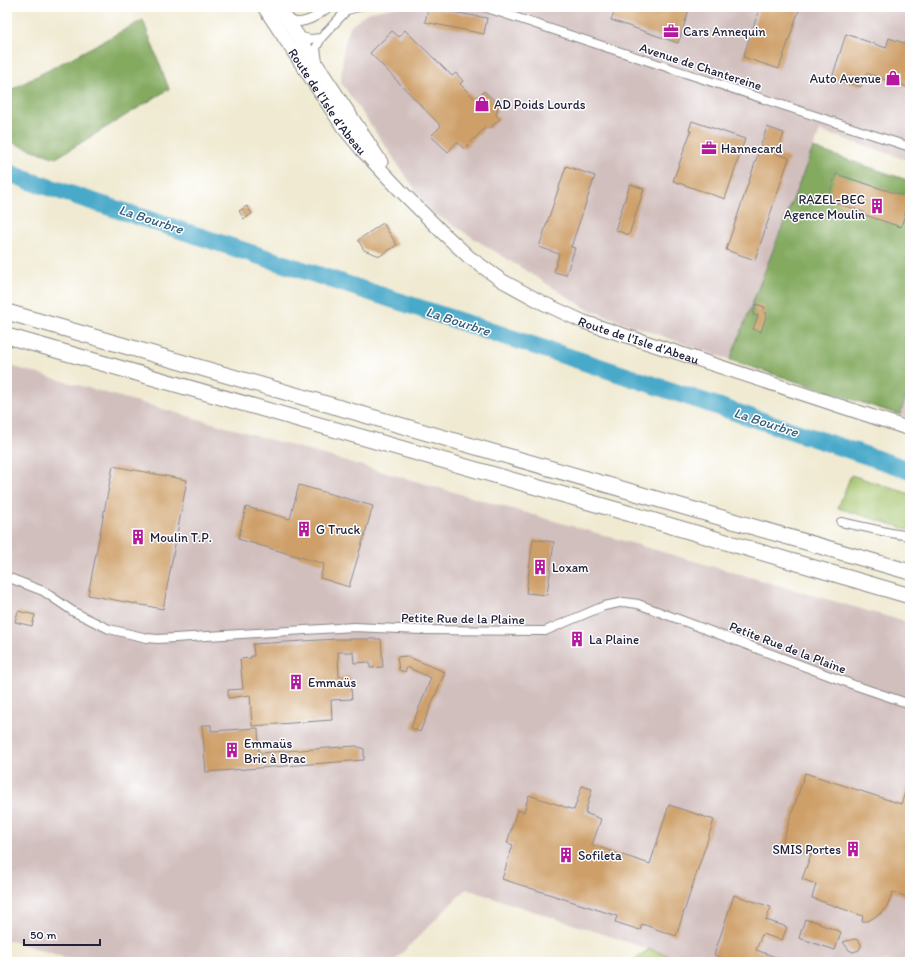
<svg xmlns="http://www.w3.org/2000/svg" width="917" height="969" font-family="Itim,sans-serif">
	<rect width="100%" height="100%" fill="#fff"/>
	<filter id="ink" filterUnits="userSpaceOnUse"><feTurbulence type="fractalNoise" baseFrequency=".025" numOctaves="2"/><feDisplacementMap in="SourceGraphic" scale="8" xChannelSelector="R" yChannelSelector="G"/><feConvolveMatrix kernelMatrix="1 2 1 2 8 2 1 2 1" color-interpolation-filters="sRGB"/></filter>
	<filter id="wash" filterUnits="userSpaceOnUse"><feTurbulence type="fractalNoise" baseFrequency=".012" numOctaves="4" result="noise"/><feDisplacementMap in="SourceGraphic" scale="16" xChannelSelector="R" yChannelSelector="G"/><feGaussianBlur stdDeviation="0.9" result="paint"/><feColorMatrix in="noise" values="0 0 0 0 0 0 0 0 0 0 0 0 0 0 0 0 0 1.4 0 .05"/><feComposite in="paint" operator="in"/></filter>
	<g filter="url(#wash)">
		<rect width="100%" height="100%" fill="#f0ead2"/>
		<g fill="#d1bfbe">
			<polygon points="396,7 910,7 910,161 820,131 730,360 589,310 430,211 341,82 344,45 350,27 367,13"/>
			<polygon points="7,365 216,424 910,623 910,962 688,962 466,889 393,962 81,962 7,940"/>
			<polygon points="910,385 910,418 900,415"/>
		</g>
		<g fill="#a6c56e" stroke="#647454">
			<polygon points="851,475 910,494 910,530 838,508"/>
			<polygon points="649,949 688,962 631,962"/>
		</g>
		<g fill="#84aa61" stroke="#53664e">
			<polygon points="143,20 169,89 56,158 7,141 7,92"/>
			<polygon points="813,148 910,181 910,385 900,415 730,360"/>
		</g>
		<g fill="none" stroke-linecap="round" stroke-linejoin="round">
			<polyline stroke="#4aa9c9" stroke-width="18" points="7,172 27,180 569,357 910,470"/>
		</g>
		<g id="blocks">
			<g fill="#ce9f67">
				<polygon points="616,7 690,7 678,43 611,20"/>
				<polygon points="760,7 800,7 779,69 743,57"/>
				<polygon points="428,8 487,18 484,34 425,22"/>
				<polygon points="405,30 452,76 456,73 463,81 460,84 475,99 484,91 498,104 496,115 500,119 489,129 486,127 464,149 457,142 448,152 431,136 441,126 370,53 392,31 399,37"/>
				<polygon points="846,34 886,48 889,38 910,45 910,88 866,73 861,87 832,78"/>
				<polygon points="692,121 745,139 725,199 673,181 691,131 689,130"/>
				<polygon points="767,127 784,133 777,154 789,158 755,260 726,250"/>
				<polygon points="566,166 595,176 571,247 575,248 566,275 554,272 559,254 539,247"/>
				<polygon points="836,174 910,198 901,227 865,215 864,212 827,200"/>
				<polygon points="630,184 644,189 629,235 615,230"/>
				<polygon points="247,206 252,214 244,219 239,211"/>
				<polygon points="383,223 397,245 380,256 364,250 358,240"/>
				<polygon points="756,304 765,307 763,312 767,313 761,332 753,329 758,316 753,315"/>
				<polygon points="113,466 187,480 163,609 88,595"/>
				<polygon points="299,485 373,506 349,587 320,578 324,564 238,539 246,507 290,519"/>
				<polygon points="533,539 554,542 547,595 526,593"/>
				<polygon points="18,611 35,615 32,626 15,622"/>
				<polygon points="337,639 381,639 383,667 370,668 370,662 354,663 353,652 338,652 339,677 350,676 352,699 331,700 332,720 252,726 250,695 228,698 228,690 243,689 240,659 251,658 251,656 254,656 253,644"/>
				<polygon points="406,656 445,672 420,732 411,728 431,678 407,667 405,672 399,670 397,657"/>
				<polygon points="202,725 211,725 211,731 258,728 259,753 356,746 364,749 364,760 206,772"/>
				<polygon points="805,773 901,804 909,782 910,782 910,898 893,892 887,906 881,913 873,918 868,921 862,921 863,916 812,898 816,884 802,879 811,854 782,844"/>
				<polygon points="582,786 592,789 585,813 601,819 592,845 650,864 669,805 714,820 676,936 642,924 640,930 615,922 617,916 502,879 513,845 507,843 517,810 524,812 529,795 574,810"/>
				<polygon points="734,895 771,907 766,920 787,927 782,940 762,934 756,950 787,961 787,962 734,962 714,955"/>
				<polygon points="805,919 810,921 811,920 820,923 819,924 841,932 835,950 799,938"/>
				<polygon points="854,939 858,940 861,944 861,946 859,950 853,952 849,950 843,942"/>
			</g>
		</g>
	</g>
	<g filter="url(#ink)">
		<use href="#blocks" fill-opacity="0" stroke="#898686" stroke-width="1"/>
		<g fill="none" stroke-linecap="round" stroke-linejoin="round">
			<g stroke="#898686" stroke-width="10">
				<g id="minor">
					<polyline points="484,7 910,147"/>
					<path d="M287 18C289 19 293 21 296 22 308 23 320 14 329 7"/>
					<polyline points="297,36 310,39 321,38 347,10 359,7"/>
					<polyline points="318,62 316,48 321,38"/>
					<polyline points="841,522 891,533 910,536"/>
					<polyline points="7,577 43,591 74,612 109,629 147,638 158,639 354,627 421,630 545,631 604,606 624,602 638,604 854,685 910,704"/>
				</g>
			</g>
			<g stroke="#898686" stroke-width="15">
				<g id="primary">
					<path id="s1" d="M264 7 343 127 362 150 400 190 442 232 469 257 501 280 543 303 584 322 910 429"/>
					<polyline points="279,7 381,162"/>
				</g>
			</g>
			<g stroke="#898686" stroke-width="17">
				<g id="motorway">
					<polyline points="7,312 910,572"/>
					<polyline points="7,336 617,510 910,596"/>
				</g>
			</g>
			<use href="#minor" stroke="#fff" stroke-width="8"/>
			<use href="#primary" stroke="#fff" stroke-width="13"/>
			<use href="#motorway" stroke="#fff" stroke-width="15"/>
		</g>
	</g>
	<defs>
		<g id="office-bare" transform="scale(1.2)"><path d="M-6-3h4V-5.5h4V-3h4V5H-6ZM-1-4.5V-3h2v-1.5ZM-6 0V1H6V0Z" fill="#b5179e" stroke="#fff" stroke-width="2.5" paint-order="stroke"/></g>
		<g id="shop-bare" transform="scale(1.2)"><path d="M-5-2.5h2.3a2.7 3.5 0 0 1 5.4 0H5L5.5 6h-11ZM-1.5-2.5h3a1.5 2.3 0 0 0-3 0Z" fill="#b5179e" stroke="#fff" stroke-width="2.5" paint-order="stroke"/></g>
		<g id="building-bare" transform="scale(1.2)"><path d="M-4-6H4V6H1V3H-1V6H-4ZM-2.5-4.3h1.7v1.8h-1.7ZM.8-4.3h1.7v1.8H.8ZM-2.5-1h1.7V.8h-1.7ZM.8-1h1.7V.8H.8Z" fill="#b5179e" stroke="#fff" stroke-width="2.5" paint-order="stroke"/></g>
	</defs>
	<g fill-rule="evenodd">
		<use href="#office-bare" x="671" y="31"/>
		<use href="#shop-bare" x="893" y="78"/>
		<use href="#shop-bare" x="482" y="104"/>
		<use href="#office-bare" x="709" y="148"/>
		<use href="#building-bare" x="877" y="206"/>
		<use href="#building-bare" x="304" y="529"/>
		<use href="#building-bare" x="138" y="537"/>
		<use href="#building-bare" x="540" y="567"/>
		<use href="#building-bare" x="577" y="639"/>
		<use href="#building-bare" x="296" y="682"/>
		<use href="#building-bare" x="232" y="750"/>
		<use href="#building-bare" x="853" y="849"/>
		<use href="#building-bare" x="566" y="855"/>
	</g>
	<g text-anchor="middle" stroke-width="3" stroke-linejoin="round" paint-order="stroke">
		<g font-size="13" fill="#22223b" stroke="#fff" text-anchor="start">
			<text x="683" y="36">Cars Annequin</text>
			<text x="881" y="83" text-anchor="end">Auto Avenue</text>
			<text x="494" y="109">AD Poids Lourds</text>
			<text x="721" y="153">Hannecard</text>
			<text x="865" y="204" text-anchor="end">RAZEL-BEC<tspan x="865" dy="15">Agence Moulin</tspan></text>
			<text x="316" y="534">G Truck</text>
			<text x="150" y="542">Moulin T.P.</text>
			<text x="552" y="572">Loxam</text>
			<text x="589" y="644">La Plaine</text>
			<text x="308" y="687">Emmaüs</text>
			<text x="244" y="748">Emmaüs<tspan x="244" dy="15">Bric à Brac</tspan></text>
			<text x="841" y="854" text-anchor="end">SMIS Portes</text>
			<text x="578" y="860">Sofileta</text>
		</g>
		<g font-size="13" fill="#22223b" stroke="#fff">
			<text transform="translate(701 66) rotate(18)" y="5">Avenue de Chantereine</text>
			<text dy="5" stroke="none"><textPath href="#s1" startOffset="114">Route de l'Isle d'Abeau</textPath></text>
			<text dy="5" stroke="none"><textPath href="#s1" startOffset="515">Route de l'Isle d'Abeau</textPath></text>
			<text transform="translate(463 618) rotate(1)" y="5">Petite Rue de la Plaine</text>
			<text transform="translate(788 647) rotate(21)" y="5">Petite Rue de la Plaine</text>
		</g>
		<g font-size="14" font-style="italic" fill="#345f7b" stroke="#fff">
			<text transform="translate(151 219) rotate(18)" y="5">La Bourbre</text>
			<text transform="translate(458 321) rotate(18)" y="5">La Bourbre</text>
			<text transform="translate(766 422) rotate(18)" y="5">La Bourbre</text>
		</g>
	</g>
	<rect width="917" height="969" fill="none" stroke="#fff" stroke-width="24"/>
	<path d="M24 939v6h76v-6" fill="none" stroke="#22223b" stroke-width="2"/>
	<text x="30" y="939" font-size="12" fill="#22223b" stroke="#ffffff" stroke-width="3" paint-order="stroke">50 m</text>
</svg>
